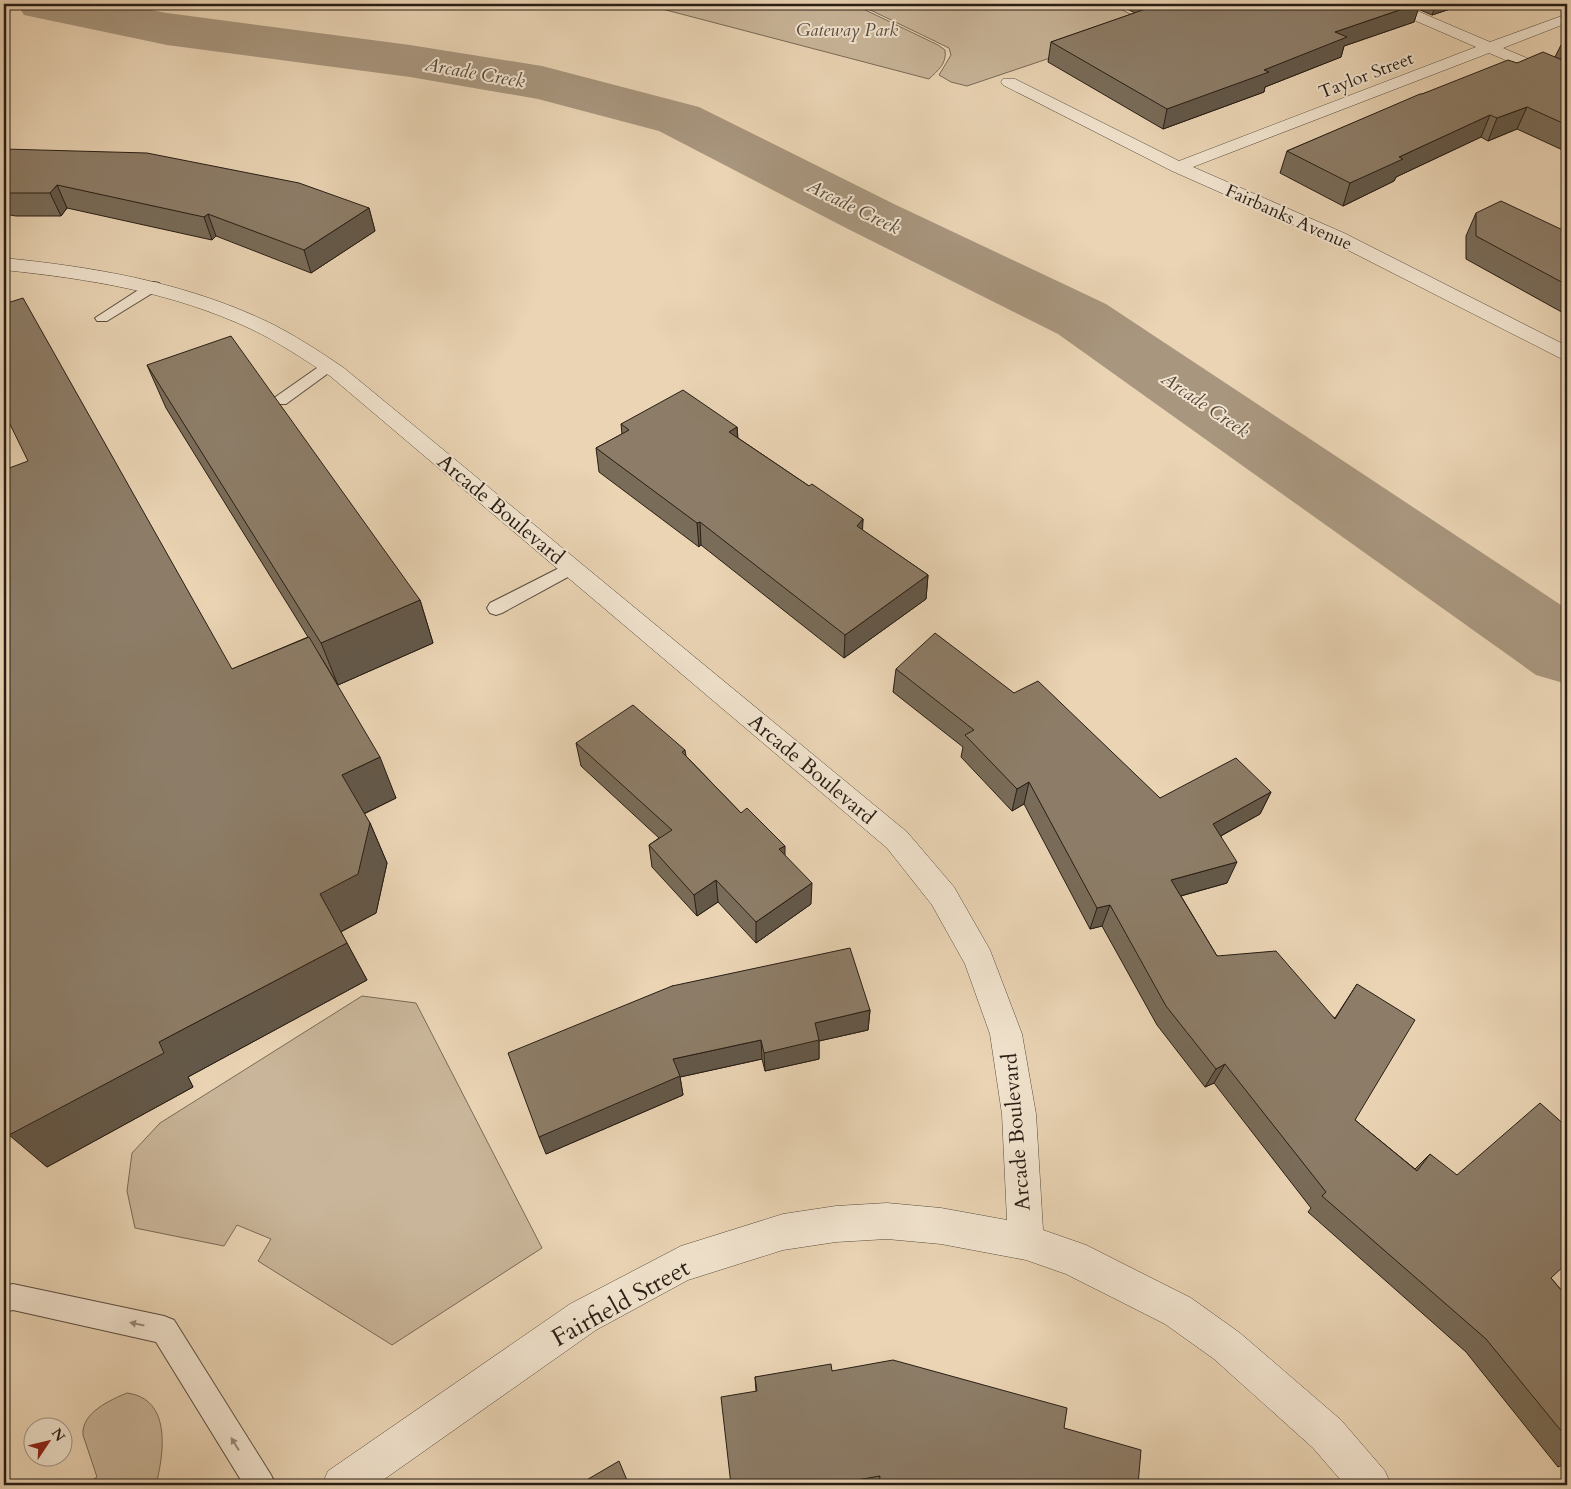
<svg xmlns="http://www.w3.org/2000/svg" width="1571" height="1489" font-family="Cardo,serif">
	<rect width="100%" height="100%" fill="#ead4b4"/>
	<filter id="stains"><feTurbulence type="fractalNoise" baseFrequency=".004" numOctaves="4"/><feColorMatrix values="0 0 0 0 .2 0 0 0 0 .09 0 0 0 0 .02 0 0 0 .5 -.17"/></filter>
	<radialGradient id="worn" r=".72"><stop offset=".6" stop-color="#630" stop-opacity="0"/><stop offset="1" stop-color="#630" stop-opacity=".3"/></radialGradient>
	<g fill="#c9b599" stroke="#786a57">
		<path d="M643 4H853L938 45 945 50C947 64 938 70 929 79Z"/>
		<polygon points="858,4 1110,4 1151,24 967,86 951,82 939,75 951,55 949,48"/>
		<polygon points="362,996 416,1003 542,1248 392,1345 258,1261 271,1239 237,1225 224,1246 135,1228 127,1191 132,1153 160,1123"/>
		<path d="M127 1393C172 1399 164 1453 156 1485H85L97 1477 83 1435C81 1413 110 1400 127 1393Z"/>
	</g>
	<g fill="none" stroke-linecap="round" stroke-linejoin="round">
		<polygon fill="#a8967e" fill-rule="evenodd" points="17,4 118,4 167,13 410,45 542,66 699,107 894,204 1106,304 1567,609 1567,684 1536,675 1058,334 850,230 659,131 538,99 410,77 167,45 24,15"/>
		<g stroke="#584c3d" stroke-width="2">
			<g id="lane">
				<polygon points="154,282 159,283 161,286 159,289 107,321 97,321 95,318 149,283"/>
				<polygon points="329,361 334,363 337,366 334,369 286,404 274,404 272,401 274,398 324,363"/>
				<polygon points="571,562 577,564 580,568 577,572 502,613 496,615 490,613 487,608 490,603"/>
				<polygon points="13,1284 164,1316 174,1320 271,1475 276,1485 244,1485 156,1342 13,1310 4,1312 4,1286"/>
			</g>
		</g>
		<g stroke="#584c3d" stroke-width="1">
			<g id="street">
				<polygon points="1382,4 1401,4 1490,42 1567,14 1567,23 1503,48 1567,75 1567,86 1489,53 1193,167 1344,233 1567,346 1567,360 1560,358 1330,241 1172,171 1003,85 1001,82 1003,79 1015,79 1179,161 1476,47 1384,7"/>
				<path d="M4 258C94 267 183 282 266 321 293 334 319 351 344 368L907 832 954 887 990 950 1022 1034 1036 1114 1043 1230 1086 1245 1191 1298 1240 1333 1341 1420 1385 1471 1391 1485H1345L1313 1448 1214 1359 1165 1324 1066 1274 1026 1260 941 1244 887 1239 836 1242 783 1250 688 1280 596 1330 376 1485H322L328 1471 570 1304 681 1246 783 1214 836 1206 887 1203 941 1208 1007 1220 1002 1114 990 1034 965 964 932 905 887 848 330 376C304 360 279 342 251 329 172 292 90 279 4 270Z"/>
			</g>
		</g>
		<use href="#lane" fill="#f1e3ce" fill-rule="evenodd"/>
		<use href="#street" fill="#f1e3ce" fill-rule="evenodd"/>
	</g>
	<g fill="#796c59" stroke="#281e15">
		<polygon points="1117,4 1484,4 1471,9 1462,5 1432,15 1418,9 1414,22 1344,46 1341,57 1265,87 1264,92 1163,129 1048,62 1051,42 1135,13"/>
		<polygon points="1567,42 1567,152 1517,129 1488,141 1481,137 1396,177 1394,181 1343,206 1280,173 1287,151 1422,94 1517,63 1555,57 1561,45"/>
		<polygon points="4,149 369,208 375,231 311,273 216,236 212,240 67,208 61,216 16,216 4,214"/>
		<polygon points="1476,213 1567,232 1567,315 1466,259 1466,236"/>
		<polygon points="147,365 420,600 433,643 338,685 319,654 396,798 364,814 370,823 387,863 376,913 341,932 367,980 188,1077 193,1087 47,1167 9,1133 4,1136 232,669 308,637 166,408"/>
		<polygon points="621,424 737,427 738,438 809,486 863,519 862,530 928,575 926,599 844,658 701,545 699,547 599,472 596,448 622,434"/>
		<polygon points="896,669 1014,693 1160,798 1271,792 1260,814 1221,836 1227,883 1181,896 1217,956 1335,1018 1357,984 1355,1120 1415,1169 1430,1154 1551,1278 1567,1297 1567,1463 1558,1467 1466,1352 1308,1212 1311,1208 1214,1083 1205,1087 1157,1025 1102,926 1090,929 1024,804 1012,811 961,757 963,747 893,692"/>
		<polygon points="576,743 685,750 686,756 741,813 785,856 811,904 756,943 718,902 697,916 652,867 649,845 659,838 581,766"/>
		<polygon points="672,986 870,1010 868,1030 819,1041 819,1059 765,1071 762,1059 680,1077 683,1095 546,1154"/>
		<polygon points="832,1371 1064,1428 1138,1485 731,1485 756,1391 755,1377"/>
	</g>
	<g fill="#635849" stroke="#281e15">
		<polygon points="1417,4 1420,4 1414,22 1344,46 1341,57 1265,87 1264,92 1163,129 1167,109 1264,70 1335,32"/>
		<polygon points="1436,4 1462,4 1462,5 1432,15"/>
		<polygon points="1473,4 1484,4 1471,9"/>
		<polygon points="1527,107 1517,129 1488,141 1497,118"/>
		<polygon points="1490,115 1481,137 1396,177 1394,181 1343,206 1350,183 1399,157"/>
		<polygon points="57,185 67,208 61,216 50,193"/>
		<polygon points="369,208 375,231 311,273 304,250"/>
		<polygon points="208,214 216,236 212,240 204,217"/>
		<polygon points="737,427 738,450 729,432"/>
		<polygon points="863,519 862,543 857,526"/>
		<polygon points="700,522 701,545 699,547 697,523"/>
		<polygon points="928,575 926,599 844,658 845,635"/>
		<polygon points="420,600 433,643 338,685 321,643"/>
		<polygon points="380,757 396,798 359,816 342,775"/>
		<polygon points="1029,782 1024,804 1012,811 1017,789"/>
		<polygon points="1271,792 1260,814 1204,845 1213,824"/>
		<polygon points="370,823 387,863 376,913 340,932 320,894"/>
		<polygon points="785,846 785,867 779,849"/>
		<polygon points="1237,862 1227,883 1162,901 1171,880"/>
		<polygon points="716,880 718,902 697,916 694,895"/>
		<polygon points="812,883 811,904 756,943 756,922"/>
		<polygon points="1110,905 1102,926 1090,929 1097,908"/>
		<polygon points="347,943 367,980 188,1077 193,1087 47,1167 9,1135 159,1042"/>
		<polygon points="870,1010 868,1030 819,1041 819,1059 765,1071 764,1053 815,1023"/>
		<polygon points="761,1040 762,1059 680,1077 683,1095 546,1154 539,1137 673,1059"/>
		<polygon points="1225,1064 1214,1083 1205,1087 1216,1069"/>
		<polygon points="4,1096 32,1121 4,1136"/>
	</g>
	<g fill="#8d7d68" stroke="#281e15">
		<polygon points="1159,4 1417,4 1335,32 1347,37 1264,70 1269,72 1167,109 1051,42 1160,4"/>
		<polygon points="1567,42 1567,48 1561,45"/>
		<polygon points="1543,52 1567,62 1567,125 1527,107 1497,118 1490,115 1399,157 1403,159 1350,183 1287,151 1420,94 1422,94 1508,60 1517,63"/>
		<polygon points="4,149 147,153 299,183 369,208 304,250 208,214 204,217 57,185 50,193 4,193"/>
		<polygon points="1501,201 1567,232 1567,285 1476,236 1476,213"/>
		<polygon points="23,298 232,669 309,637 380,757 342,775 370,823 358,874 320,894 347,943 159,1042 164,1053 9,1135 4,1117 4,470 28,461 4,412 4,304"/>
		<polygon points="231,336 420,600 321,643 147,365"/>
		<polygon points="683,390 737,427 729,432 809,486 812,484 863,519 857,526 928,575 845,635 700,522 697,523 596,448 629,430 621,424"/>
		<polygon points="935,633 1014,693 1038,681 1160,798 1236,758 1271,792 1213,824 1237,862 1171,880 1217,956 1276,951 1335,1019 1357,984 1415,1020 1355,1120 1417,1171 1430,1154 1457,1175 1540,1103 1567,1127 1567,1263 1551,1278 1567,1297 1567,1438 1486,1339 1322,1196 1326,1192 1225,1064 1216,1069 1166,1006 1110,905 1097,908 1029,782 1017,789 965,735 974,730 896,669"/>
		<polygon points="633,705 685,750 682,752 741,813 747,808 785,846 779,849 812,883 756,922 716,880 694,895 649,845 672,830 576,743"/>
		<polygon points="850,948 870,1010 815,1023 819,1040 764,1053 761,1040 673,1059 680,1076 539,1137 508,1053 672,986"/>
		<polygon points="893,1360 1067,1408 1064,1428 1141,1450 1138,1485 879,1485 880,1476 829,1485 731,1485 721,1397 757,1391 755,1377 831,1364 832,1371"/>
		<polygon points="619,1461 629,1485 578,1485"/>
	</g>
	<defs><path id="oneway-solid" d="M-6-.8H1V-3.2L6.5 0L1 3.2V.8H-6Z" transform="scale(1.25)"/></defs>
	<g fill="#978a7b">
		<use href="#oneway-solid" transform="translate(137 1324) rotate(-168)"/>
		<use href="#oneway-solid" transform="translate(235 1444) rotate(-122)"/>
	</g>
	<g text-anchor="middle" stroke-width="4" stroke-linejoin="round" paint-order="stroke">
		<g font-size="18" font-style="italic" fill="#584b3d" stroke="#f1e3ce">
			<text x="847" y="36">Gateway Park</text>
		</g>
		<g font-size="18" fill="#281e15" stroke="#f1e3ce">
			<text transform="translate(1366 75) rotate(-21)" y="6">Taylor Street</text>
			<text transform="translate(1289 217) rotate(24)" y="6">Fairbanks Avenue</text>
		</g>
		<g font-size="19" font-style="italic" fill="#55483a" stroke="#f1e3ce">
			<text transform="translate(475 72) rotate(10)" y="7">Arcade Creek</text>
			<text transform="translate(854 206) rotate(26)" y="7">Arcade Creek</text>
			<text transform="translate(1206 404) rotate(34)" y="7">Arcade Creek</text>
		</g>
		<g font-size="21" fill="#281e15" stroke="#f1e3ce">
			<text transform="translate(501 509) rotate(40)" y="7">Arcade Boulevard</text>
			<text transform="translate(812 769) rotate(40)" y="7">Arcade Boulevard</text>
			<text transform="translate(1016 1132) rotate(-95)" y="7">Arcade Boulevard</text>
		</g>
		<g font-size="25" fill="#281e15" stroke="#f1e3ce">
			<text transform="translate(620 1302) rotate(-29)" y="9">Fairfield Street</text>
		</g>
	</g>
	<rect width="1571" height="1489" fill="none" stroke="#ead4b4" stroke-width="20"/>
	<rect x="5" y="5" width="1561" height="1479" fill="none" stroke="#281e15" stroke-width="2.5"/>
	<rect x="10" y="10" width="1551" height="1469" fill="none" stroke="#281e15"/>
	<g transform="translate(48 1442) rotate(55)"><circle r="24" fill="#f1e3ce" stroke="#a19484"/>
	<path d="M0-4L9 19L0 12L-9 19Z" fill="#8f2418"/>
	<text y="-8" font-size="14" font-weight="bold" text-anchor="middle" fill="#281e15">N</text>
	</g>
	<rect width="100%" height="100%" filter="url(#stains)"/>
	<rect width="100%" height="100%" fill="url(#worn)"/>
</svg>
